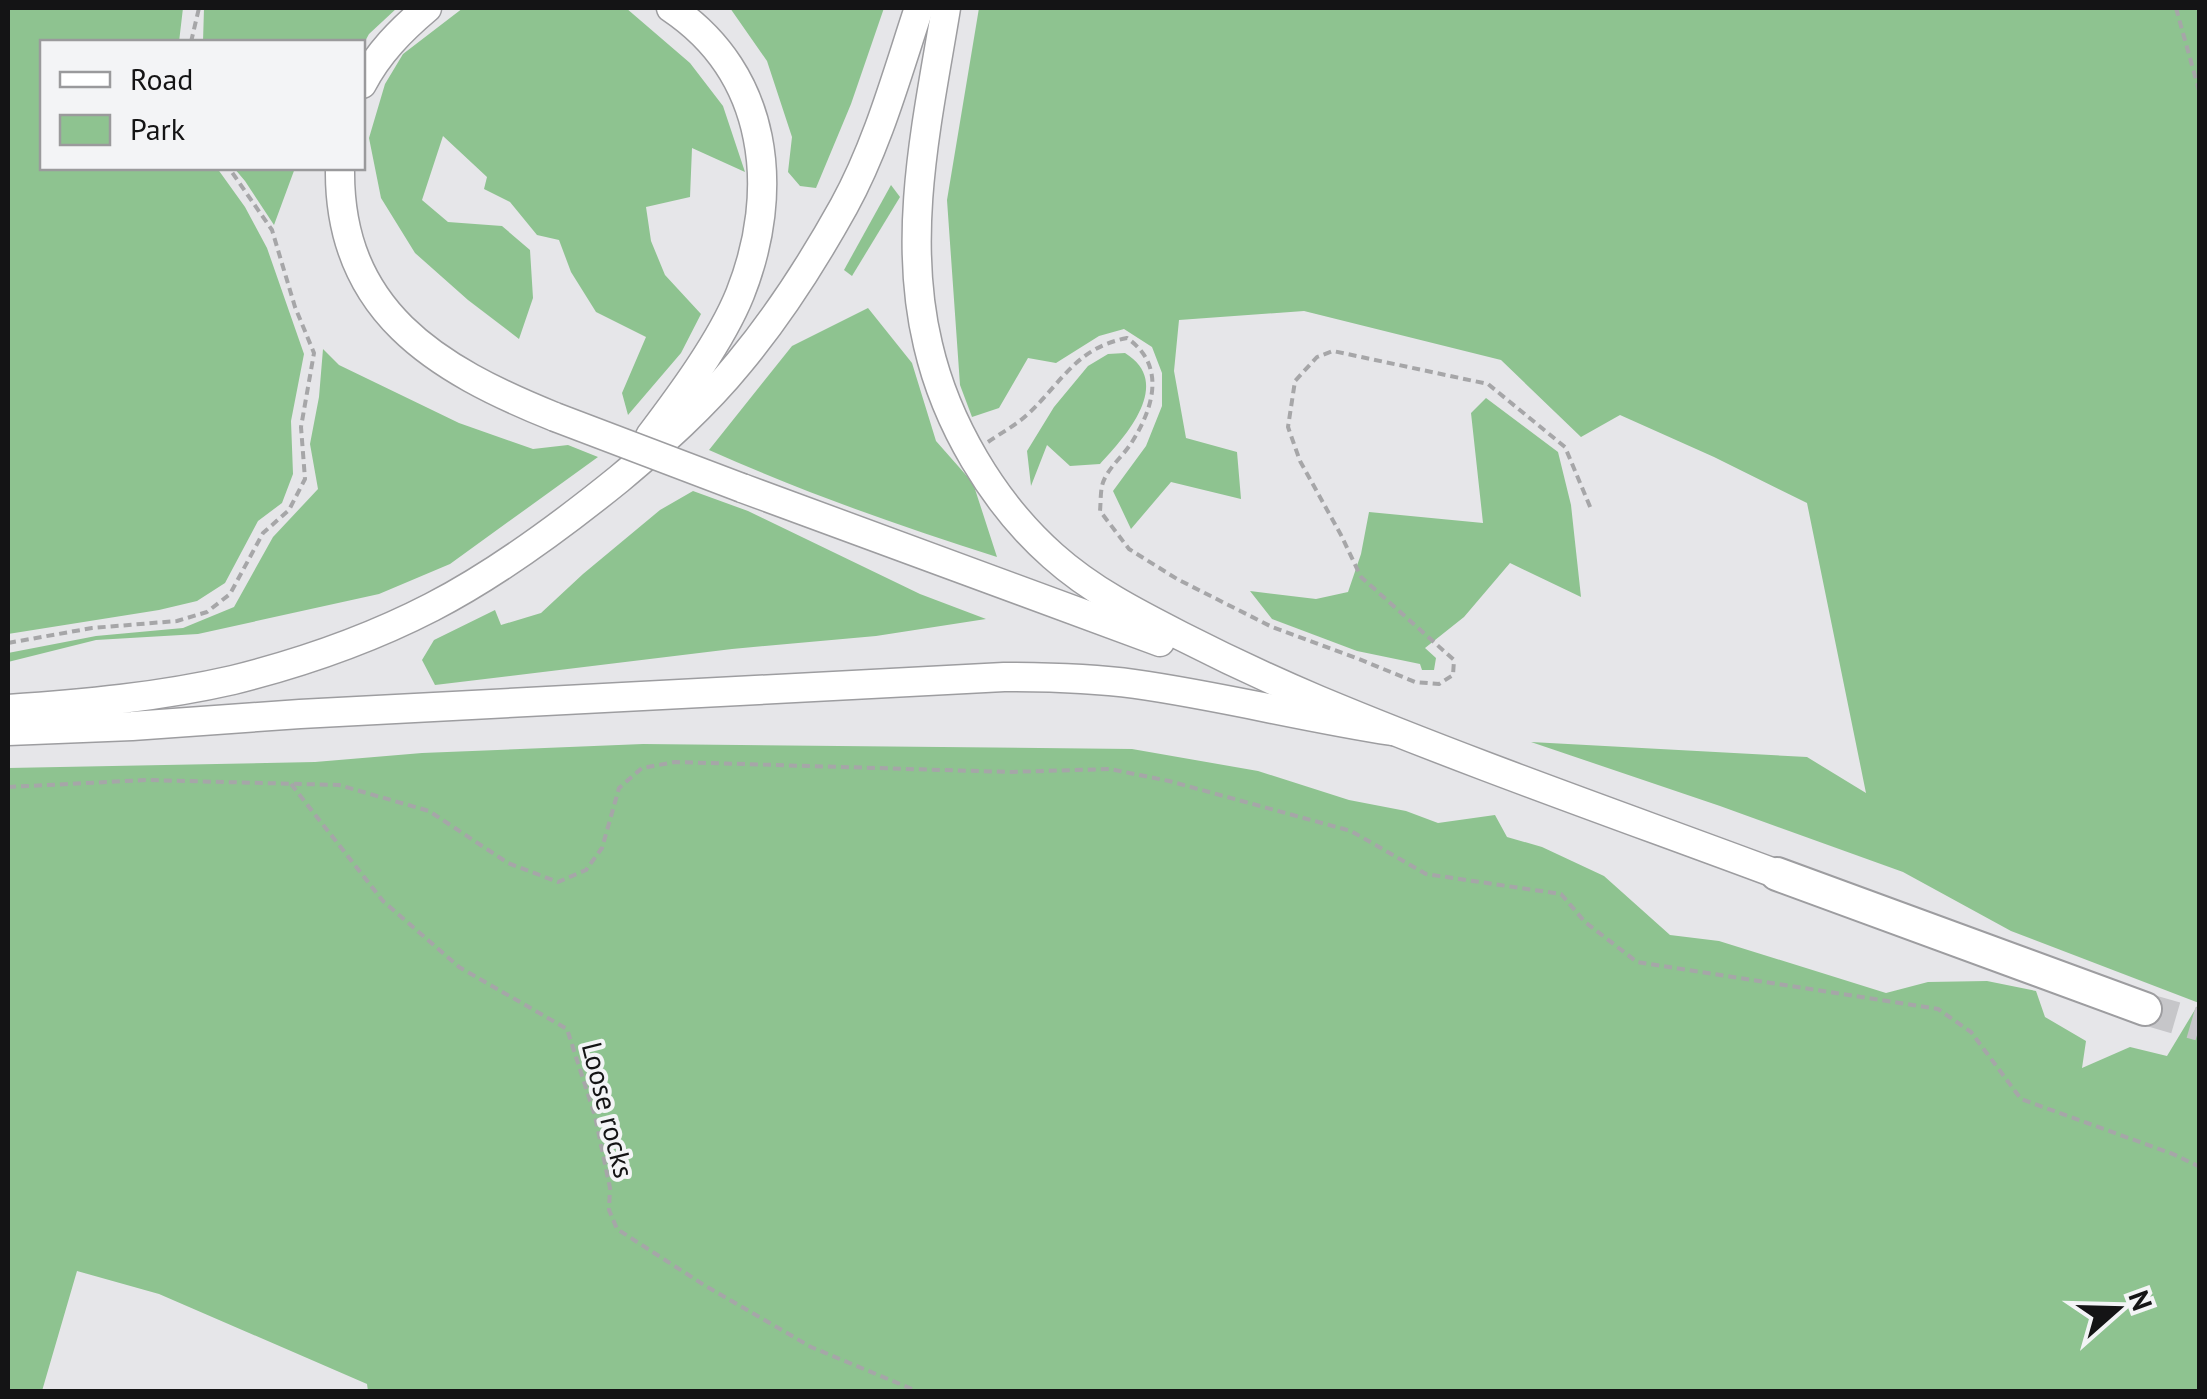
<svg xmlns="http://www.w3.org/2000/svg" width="2207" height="1399" font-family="'PT Sans',sans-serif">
	<rect width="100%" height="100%" fill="#e6e6e9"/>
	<g fill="#8ec390">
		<polygon points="8,8 183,8 179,42 42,42 42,168 217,168 245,207 267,248 304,354 291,421 293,474 282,503 258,521 225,583 197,601 159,610 8,634"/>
		<polygon points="204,8 397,8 369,34 363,45 362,42 203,42"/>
		<polygon points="463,8 626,8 690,63 723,106 745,172 692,148 690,197 646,207 651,241 665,275 701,314 681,353 628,415 622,393 646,337 596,312 571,272 559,240 537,235 510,202 484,189 487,177 443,136 422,200 448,222 502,226 530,250 533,298 519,339 468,300 415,253 381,198 369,138 385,84 403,54"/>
		<polygon points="730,8 884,8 851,104 816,188 800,186 788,172 792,137 767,61"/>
		<polygon points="979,8 2199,8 2199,1391 368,1391 367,1384 159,1294 77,1271 42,1391 8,1391 8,768 315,762 422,753 643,744 1132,749 1258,771 1349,800 1406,811 1438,823 1495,815 1507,837 1542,847 1604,876 1670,935 1719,941 1886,993 1928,982 1987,981 2036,991 2045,1017 2086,1041 2082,1068 2130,1047 2167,1056 2199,1003 2011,931 1903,872 1720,806 1531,742 1807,757 1866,793 1807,503 1714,457 1620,415 1581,437 1501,360 1304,311 1179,320 1174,371 1186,438 1237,452 1241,499 1171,482 1131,529 1113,491 1146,446 1162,406 1162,373 1152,347 1124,329 1099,336 1056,363 1028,358 999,408 972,417 960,385 947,200"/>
		<polygon points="234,168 295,168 274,225 245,181"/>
		<polygon points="891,185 900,197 852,276 844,270"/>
		<path d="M868 308 912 363 936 441 973 483 997 557C899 526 803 492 709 450L792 346Z"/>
		<polygon points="323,349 339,365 459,423 533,449 568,445 598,457 450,564 379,594 198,634 96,640 8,662 8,653 96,636 183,628 234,607 273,537 318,489 310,444 319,397"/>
		<path d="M1125 353C1174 383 1126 436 1100 464L1070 466 1047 445 1031 486 1027 451 1054 407 1088 366 1108 354Z"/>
		<polygon points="1486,398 1558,452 1571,505 1581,597 1510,563 1464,617 1425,648 1436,658 1434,670 1422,670 1420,664 1357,651 1272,619 1250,591 1316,599 1348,592 1361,554 1369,512 1483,523 1471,413"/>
		<polygon points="693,491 748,511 920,594 986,619 876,636 732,649 435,685 422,660 434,640 495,610 501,625 541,613 583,574 660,510"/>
	</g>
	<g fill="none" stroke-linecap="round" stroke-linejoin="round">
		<polyline stroke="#c6c6c9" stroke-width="32" stroke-dasharray="32 16" stroke-linecap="butt" points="2145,1009 2200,1025"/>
		<g stroke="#9d9da0" stroke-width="31">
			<g id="major">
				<path d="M946 8C928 118 901 233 928 345 946 423 993 503 1053 556 1091 590 1136 613 1181 636 1226 659 1271 680 1318 700 1469 763 1624 817 1777 874"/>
				<path d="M362 84C378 53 401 30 427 8"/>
				<path d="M340 168C338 311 436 369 555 417"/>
				<path d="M650 436C681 395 721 341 740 294 781 191 769 74 671 8"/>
				<polyline points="742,488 1160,642"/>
				<path d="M8 709C83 704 159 697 233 680 301 663 370 639 432 607 498 573 561 526 619 479 662 443 704 406 739 363 779 315 814 260 844 206 878 144 897 74 919 8"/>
				<path d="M8 731 132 726 300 714 1004 677C1048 677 1091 678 1135 684 1221 696 1306 718 1392 731"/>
			</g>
		</g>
		<g stroke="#9d9da0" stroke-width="36">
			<polyline id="highway" points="1777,874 2145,1009"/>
		</g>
		<g stroke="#a6a6a8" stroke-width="4" stroke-dasharray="8 5" stroke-linecap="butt">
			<polyline points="2176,8 2200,94"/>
			<polyline points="191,42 199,8"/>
			<path d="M988 442C1001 433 1016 425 1028 414 1063 381 1076 348 1127 338 1166 365 1154 407 1132 442 1124 455 1110 466 1104 480 1100 488 1101 501 1100 511L1129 549 1177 579 1272 627 1359 659 1415 682 1439 684 1453 675 1454 660 1361 577 1341 535 1300 461 1288 427 1295 381 1317 357 1333 351 1488 384 1565 447 1591 509"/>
			<polyline points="8,643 92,628 177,621 207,612 230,594 263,533 289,510 305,479 301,427 314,353 295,307 272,230 229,168"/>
			<polyline points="291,784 383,901 459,967 567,1029 595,1116 610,1188 609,1210 617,1229 704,1285 811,1347 919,1392"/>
			<polyline points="8,787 147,780 339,785 429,811 508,863 558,882 586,870 602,848 619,788 642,768 675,762 1010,772 1110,769 1169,781 1351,831 1426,874 1561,894 1585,922 1637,962 1938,1009 1971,1032 2021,1099 2173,1154 2200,1167"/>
		</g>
		<use href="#major" stroke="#fff" stroke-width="28"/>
		<use href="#highway" stroke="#fff" stroke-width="32"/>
		<g stroke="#9d9da0" stroke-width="31" stroke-linecap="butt">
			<polyline id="major-bridge" points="555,417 742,488"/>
		</g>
		<use href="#major-bridge" stroke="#fff" stroke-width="28"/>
	</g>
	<g text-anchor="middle" stroke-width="8" stroke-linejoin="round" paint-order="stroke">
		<g font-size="28" fill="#141415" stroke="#f3f4f6">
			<text transform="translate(608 1110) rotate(76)" y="10">Loose rocks</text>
		</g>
	</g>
	<rect width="2207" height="1399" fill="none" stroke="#141415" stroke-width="20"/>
	<rect x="40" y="40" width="325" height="130" fill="#f3f4f6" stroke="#9a9a9c" stroke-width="2.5"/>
	<rect x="60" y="72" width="50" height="15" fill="#ffffff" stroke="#9a9a9c" stroke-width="2.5"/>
	<text x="130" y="90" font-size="30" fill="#141415">Road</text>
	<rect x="60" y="115" width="50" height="30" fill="#8ec390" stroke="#9a9a9c" stroke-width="2.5"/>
	<text x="130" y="140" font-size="30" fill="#141415">Park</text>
	<g transform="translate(2117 1309) rotate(70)" stroke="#f3f4f6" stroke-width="8" paint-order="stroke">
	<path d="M0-8L18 38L0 25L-18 38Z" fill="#141415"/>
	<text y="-15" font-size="28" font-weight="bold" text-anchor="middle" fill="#141415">N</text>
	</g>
</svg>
